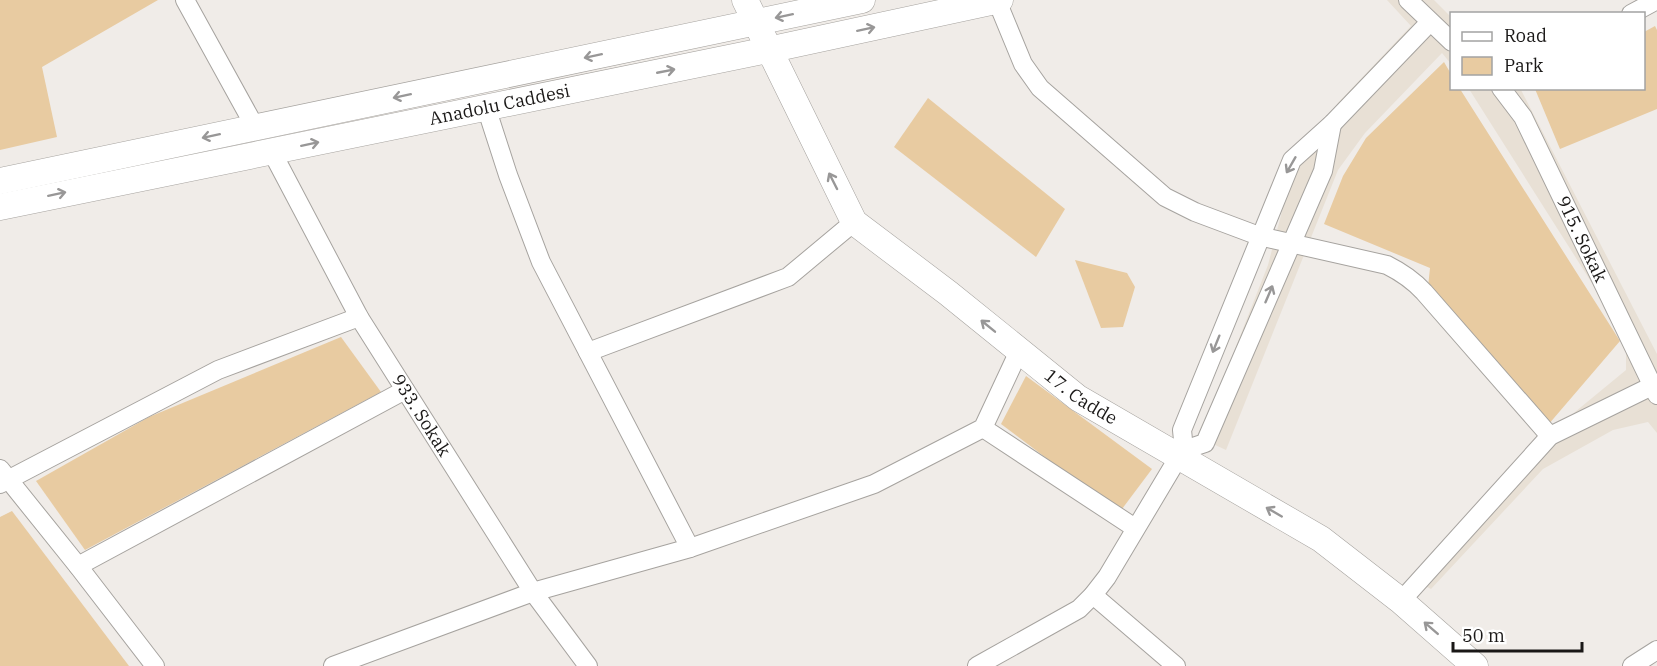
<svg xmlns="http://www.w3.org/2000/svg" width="1657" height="666" font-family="'IBM Plex Serif',serif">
	<rect width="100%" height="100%" fill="#f0ece8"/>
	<g fill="#e8e0d5">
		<polygon points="1387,0 1434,0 1451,17 1451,64 1442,53 1365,133 1338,170 1226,450 1200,438 1268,265 1293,169 1338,103 1411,26"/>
		<polygon points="1469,89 1523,89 1521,90 1657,354 1657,433 1648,422 1613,430 1543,469 1431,589 1411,579 1481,502 1575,412 1626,370 1626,337"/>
	</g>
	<g fill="#e8cba1">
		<polygon points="0,0 158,0 42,67 57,137 0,150"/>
		<polygon points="1655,26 1657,30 1657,109 1560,149 1535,89 1644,88 1644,32"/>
		<polygon points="1444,62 1451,74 1452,88 1460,89 1620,341 1548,425 1428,287 1430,268 1324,224 1343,176 1366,138"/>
		<polygon points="928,98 1065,209 1036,257 894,147"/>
		<polygon points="1075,260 1127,273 1135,287 1123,327 1101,328"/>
		<polygon points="341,337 381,392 85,550 36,481 149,417"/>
		<polygon points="1026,376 1152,469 1119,513 1001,424"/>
		<polygon points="12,511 129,666 0,666 0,517"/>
	</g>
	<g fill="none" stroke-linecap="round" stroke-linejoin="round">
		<g stroke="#a6a39f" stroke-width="20">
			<g id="street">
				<polyline points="185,0 255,127"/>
				<polyline points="1408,0 1452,42"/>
				<path d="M997 1 1023 64 1040 88 1165 197 1195 212 1259 236 1387 265C1401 272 1413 280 1424 292L1550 436"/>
				<polyline points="1631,14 1657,0"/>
				<path id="s1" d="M1501 88 1523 117 1657 395"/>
				<polyline points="486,107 508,175 541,262 690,548"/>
				<path id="s2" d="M272 152 359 317 533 592 588 666"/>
				<polyline points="588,352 788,277 854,222"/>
				<polyline points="983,428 1135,528"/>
				<polyline points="1184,450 1182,430 1292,160 1332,124 1430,22"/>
				<polyline points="0,469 78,566 155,666"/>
				<polyline points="0,484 218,370 359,317"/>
				<polyline points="78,566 405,390"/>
				<polyline points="1093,595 1176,666"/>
				<polyline points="1401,601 1550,436 1652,386"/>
				<polyline points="333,666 533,592 690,548 874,484 983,428 1019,351"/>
				<polyline points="977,666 1079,609 1093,595 1107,577 1178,458 1184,450 1205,443 1323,171 1332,124"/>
				<polyline points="1632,666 1657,650"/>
			</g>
		</g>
		<g stroke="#a6a39f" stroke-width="27">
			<g id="secondary">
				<path id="s3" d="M745 0 854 222 948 293 1078 398 1321 539 1401 601 1475 666"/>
				<polyline points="0,181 862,0"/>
				<path id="s4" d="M0 207 768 50 1000 0"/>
			</g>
		</g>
		<use href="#street" stroke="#fff" stroke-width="18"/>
		<use href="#secondary" stroke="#fff" stroke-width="26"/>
	</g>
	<defs><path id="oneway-shaft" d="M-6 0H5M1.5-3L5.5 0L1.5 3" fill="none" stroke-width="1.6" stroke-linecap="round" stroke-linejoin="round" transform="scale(1.5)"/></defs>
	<g stroke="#989797">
		<use href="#oneway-shaft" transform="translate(784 16) rotate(168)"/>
		<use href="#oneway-shaft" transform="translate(866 29) rotate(-12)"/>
		<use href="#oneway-shaft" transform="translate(593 56) rotate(168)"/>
		<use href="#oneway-shaft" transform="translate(666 71) rotate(-11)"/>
		<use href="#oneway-shaft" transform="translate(402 96) rotate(168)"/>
		<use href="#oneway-shaft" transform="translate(211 136) rotate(168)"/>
		<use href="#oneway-shaft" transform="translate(310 144) rotate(-12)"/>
		<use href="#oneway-shaft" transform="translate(1291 165) rotate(120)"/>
		<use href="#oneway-shaft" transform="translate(833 181) rotate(-117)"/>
		<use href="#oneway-shaft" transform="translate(57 194) rotate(-12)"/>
		<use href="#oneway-shaft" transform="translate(1269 294) rotate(-67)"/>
		<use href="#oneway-shaft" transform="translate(988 326) rotate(-141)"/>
		<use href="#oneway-shaft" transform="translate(1216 344) rotate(112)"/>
		<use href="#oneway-shaft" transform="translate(1274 512) rotate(-150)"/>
		<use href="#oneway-shaft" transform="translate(1431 628) rotate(-139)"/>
	</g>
	<g text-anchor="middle" stroke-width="4.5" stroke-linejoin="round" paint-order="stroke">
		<g font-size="18" fill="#1a1817" stroke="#fff">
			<text dy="6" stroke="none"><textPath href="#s4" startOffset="510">Anadolu Caddesi</textPath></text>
			<text dy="6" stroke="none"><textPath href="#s1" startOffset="172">915. Sokak</textPath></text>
			<text dy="6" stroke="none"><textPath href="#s3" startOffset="534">17. Cadde</textPath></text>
			<text dy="6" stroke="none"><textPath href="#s2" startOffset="303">933. Sokak</textPath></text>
		</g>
	</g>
	<rect x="1450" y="12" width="195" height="78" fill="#ffffff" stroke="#a3a3a2" stroke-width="1.5"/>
	<rect x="1462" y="32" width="30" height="9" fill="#ffffff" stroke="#a3a3a2" stroke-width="1.5"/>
	<text x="1504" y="42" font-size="18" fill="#1a1817">Road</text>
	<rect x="1462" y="57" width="30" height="18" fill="#e8cba1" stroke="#a3a3a2" stroke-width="1.5"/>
	<text x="1504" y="72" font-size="18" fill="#1a1817">Park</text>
	<path d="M1453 642v9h129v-9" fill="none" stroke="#1a1817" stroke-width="3"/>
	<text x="1462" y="642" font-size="18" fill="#1a1817" stroke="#ffffff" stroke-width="4.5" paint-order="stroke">50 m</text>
</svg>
